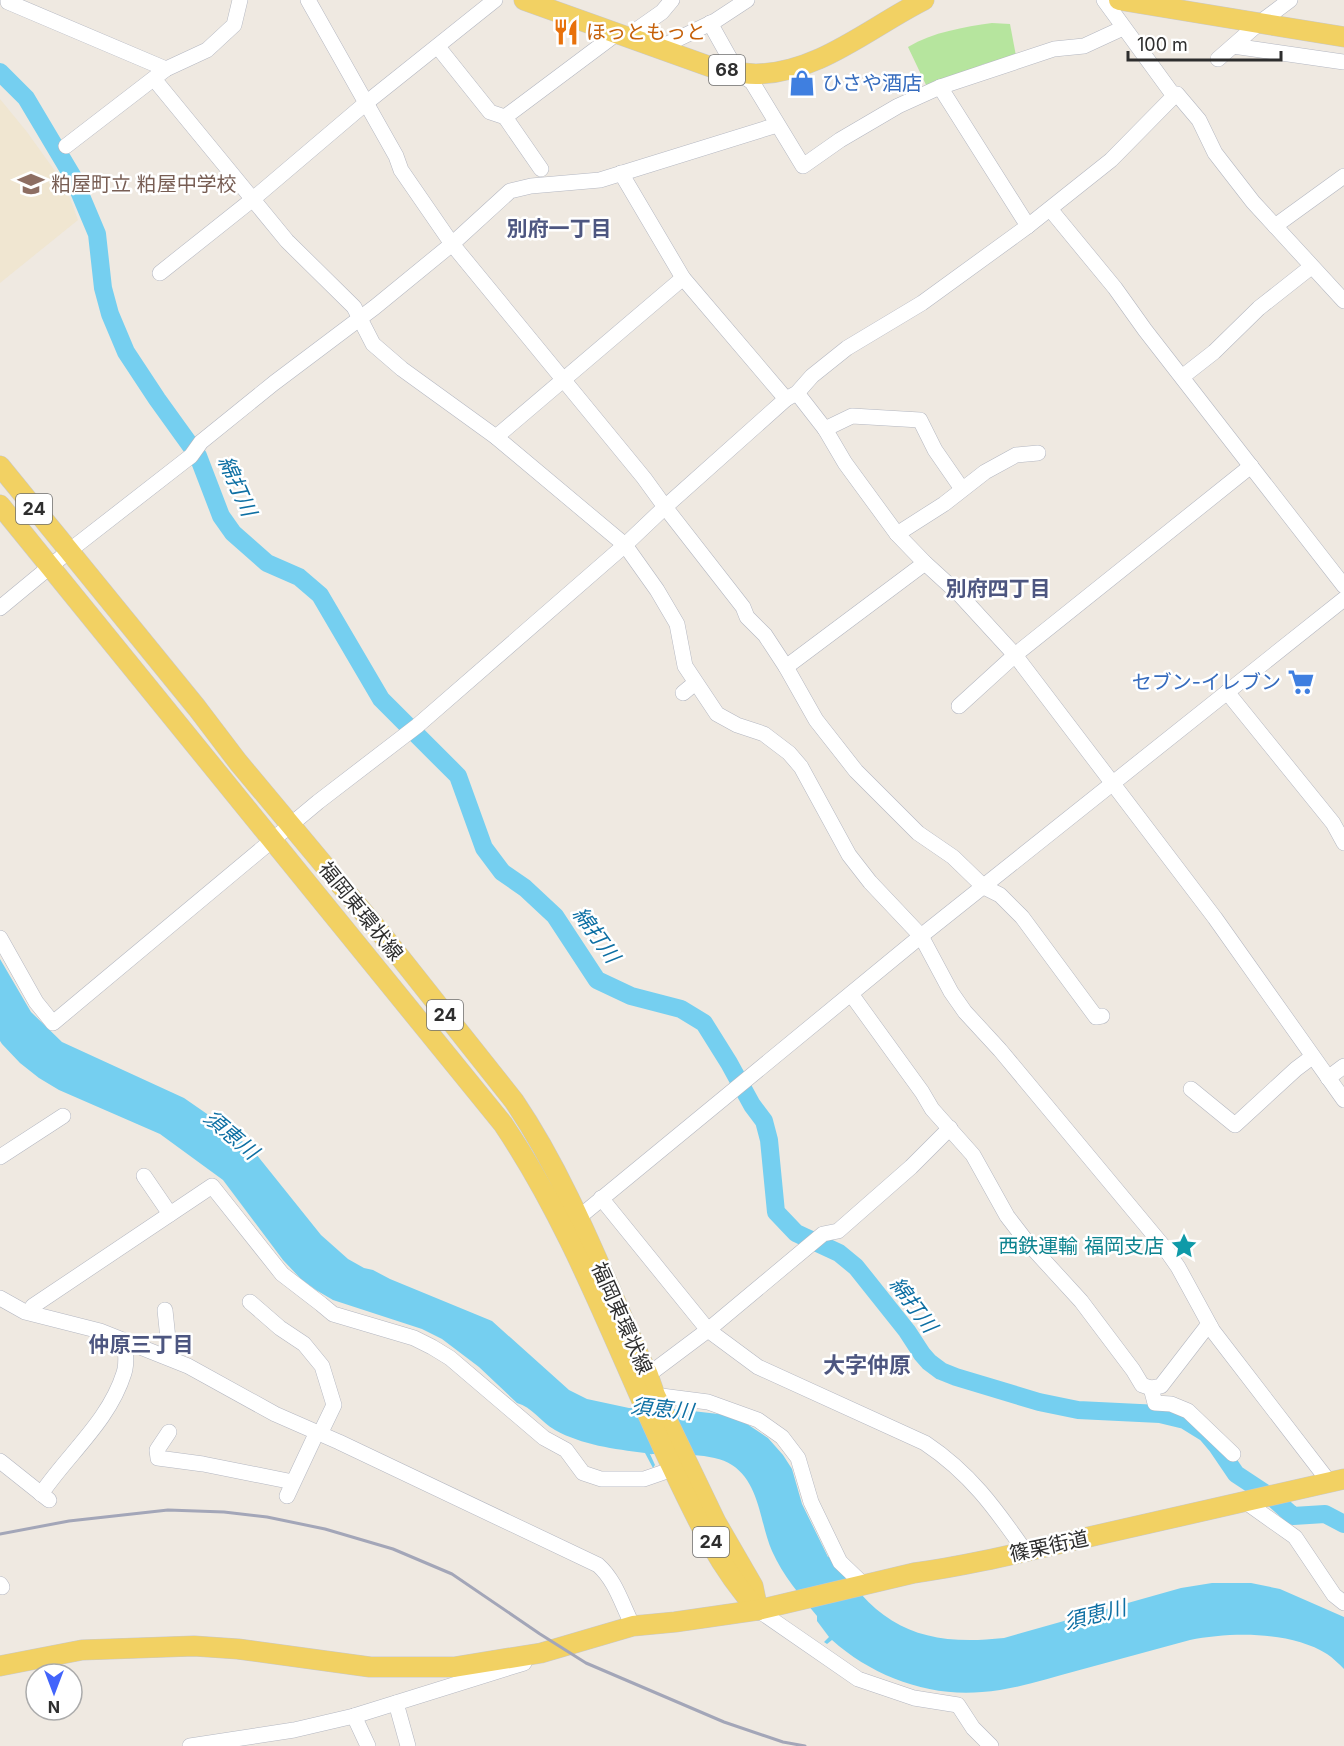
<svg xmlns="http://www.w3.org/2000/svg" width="1344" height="1746" font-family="Inter,'Noto Sans JP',sans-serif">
	<rect width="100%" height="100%" fill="#efe9e1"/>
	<polygon fill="#f0e6d1" points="0,99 27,132 55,171 70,198 78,220 0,283"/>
	<path fill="#b6e59e" d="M992 23 1010 24 1016 56 984 64 927 87 908 47C933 32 964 27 992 23Z"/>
	<path fill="#75cff0" d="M0 959 31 1012 62 1042 184 1098 210 1116 252 1149 321 1235 348 1259 364 1268 373 1270 390 1279 492 1321 569 1390 587 1399 629 1408 675 1409 727 1415 747 1424 768 1438 783 1455 792 1469 802 1504 828 1557 833 1555C876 1627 921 1647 1004 1638L1181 1588 1212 1583H1251L1280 1589 1344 1617V1669C1339 1664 1333 1658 1327 1654 1291 1631 1231 1632 1190 1640 1152 1650 1114 1661 1076 1671 1046 1679 1014 1690 982 1692 928 1697 872 1676 832 1640L827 1644 824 1642 829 1637 817 1621V1616C800 1595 783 1576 772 1551 760 1524 760 1483 732 1465 713 1452 674 1455 650 1454L655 1465 653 1468 645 1453C614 1449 582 1445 555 1430 541 1422 532 1407 517 1403L479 1367 442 1339 422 1329 333 1300 316 1290 301 1279 283 1260 223 1180 160 1134 59 1090 39 1078 20 1063 2 1044 0 1041Z"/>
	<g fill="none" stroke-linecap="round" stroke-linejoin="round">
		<polyline stroke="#75cff0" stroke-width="18" points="0,72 26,98 73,177 97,234 103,288 110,314 126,352 157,399 198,456 221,516 233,533 267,563 299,577 320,595 381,699 458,776 484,848 502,872 525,888 555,916 597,980 631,996 681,1009 704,1023 729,1063 752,1105 764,1121 769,1140 776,1212 796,1233 839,1253 856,1267 907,1331 922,1354 929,1362 941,1371 956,1377 1039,1402 1078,1410 1160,1414 1185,1420 1206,1433 1217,1446 1236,1474 1274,1499 1293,1516 1325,1514 1344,1524"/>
		<g stroke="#b4b7c1" stroke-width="16">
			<g id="minor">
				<polyline points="8,0 8,2 166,69"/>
				<polyline points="308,0 396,156 401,170 452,244 644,478 665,507 743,607 747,617 765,635 786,667 816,720 856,771 918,833 953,857 984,887 1000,895 1022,917 1096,1017 1102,1016"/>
				<polyline points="710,23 738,73 752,82 803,166 840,140 898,106 940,87 1054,49 1084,46 1123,28"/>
				<polyline points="630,39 635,31 662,12 672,0"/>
				<polyline points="1233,46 1344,62"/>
				<polyline points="438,47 490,112 505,117 541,169"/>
				<polyline points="657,49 715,21 747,0"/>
				<polyline points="1218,59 1258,24 1290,0"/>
				<polyline points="154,79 287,241 354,307 373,344 402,369 496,437 625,545 657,590 677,624 685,666 717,714 737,725 764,734 789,753 801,767 849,855 870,882 921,936 951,992 965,1012 1000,1050 1164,1247 1178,1267 1213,1331 1330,1483"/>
				<polyline points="940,87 1028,226"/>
				<polyline points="1174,96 1177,94 1199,120 1215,153 1253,202 1344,301"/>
				<polyline points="505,117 616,34"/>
				<polyline points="66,146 166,69 207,50 234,25 240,0"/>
				<polyline points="621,173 683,278 786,399"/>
				<polyline points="1050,209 1115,288 1145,330 1344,586"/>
				<polyline points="1275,226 1344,176"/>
				<polyline points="160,273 253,199 366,103 495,0"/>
				<polyline points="1182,377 1214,352 1259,308 1311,267"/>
				<polyline points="797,393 825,429 845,463 897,534 925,563 960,595 1015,655 1215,918 1344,1100"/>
				<polyline points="825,429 852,416 920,420 935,450 962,489"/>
				<polyline points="496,437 683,278"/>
				<polyline points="897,534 944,504 985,472 1016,455 1038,453"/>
				<polyline points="0,608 69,551 191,456 201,442 274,383 375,307 452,244 510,191 531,186 600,180 777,125"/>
				<polyline points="786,667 925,563"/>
				<polyline points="1227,692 1333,823 1344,843"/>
				<polyline points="683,693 695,683"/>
				<polyline points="959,706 1015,655 1251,466"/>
				<polyline points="0,938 36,1002 53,1023 318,802 417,726 625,545 665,507 786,399 797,393 812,376 847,348 922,303 1028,226 1111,160 1174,96 1104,0"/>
				<polyline points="851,994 922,1092 932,1109 973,1155 1007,1216 1027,1242 1081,1301 1133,1370 1142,1385 1151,1388 1161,1386 1205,1329 1210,1326"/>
				<polyline points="1328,1078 1344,1066"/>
				<polyline points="1191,1089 1235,1125 1296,1069 1312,1057"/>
				<polyline points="0,1157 63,1116"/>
				<polyline points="144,1176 170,1214"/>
				<path d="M601 1198 708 1330 758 1367 925 1443C970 1473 995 1508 1025 1551"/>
				<polyline points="572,1223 921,936 1344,599"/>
				<path d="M0 1298 25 1312 100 1331 188 1366 275 1414 339 1442 598 1565C616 1581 622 1605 633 1626"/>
				<polyline points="250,1302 280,1328 304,1344 322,1366 334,1405 320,1434"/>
				<polyline points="165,1310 170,1358"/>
				<polyline points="29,1312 33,1306 212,1186 282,1274 321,1304 333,1314 414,1338 432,1347 450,1358 544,1438 566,1450 583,1473 601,1479 644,1479 673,1469"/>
				<polyline points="1151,1388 1155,1403 1171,1404 1188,1411 1233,1454"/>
				<polyline points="169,1432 157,1450 158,1458 203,1464 293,1482"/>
				<polyline points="0,1461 49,1500"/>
				<path d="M41 1494C69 1453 109 1421 124 1373 128 1361 124 1351 126 1341"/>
				<polyline points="287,1496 317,1432"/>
				<polyline points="1247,1503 1295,1537 1334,1595 1344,1603"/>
				<polyline points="0,1584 2,1587"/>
				<polyline points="864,1585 840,1562 811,1502 798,1458 782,1437 758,1420 708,1402 638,1393 648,1375 708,1330 823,1234 838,1231 911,1167 950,1128"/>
				<polyline points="758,1610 858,1679 914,1698 958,1705 973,1728 991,1746"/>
				<polyline points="396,1703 408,1746"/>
				<polyline points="354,1716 368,1746"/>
				<polyline points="190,1746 294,1730 354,1716 524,1663"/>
			</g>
		</g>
		<g stroke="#c9c9c9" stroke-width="21">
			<g id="major">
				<path d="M524 0 711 67C726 70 741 74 756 74 819 73 870 27 924 0"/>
				<polyline points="1119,0 1344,37"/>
				<path d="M0 466 197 708 238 762 384 937 514 1101C571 1185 606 1284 648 1375L655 1395 716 1522 753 1586 758 1610"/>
				<path d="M0 505 503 1124C571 1225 613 1340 664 1450 690 1505 716 1565 758 1610"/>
				<path d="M0 1666 82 1650 194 1646 238 1649 370 1667H454L541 1653 633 1626 675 1622 758 1610 914 1573C966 1566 1019 1553 1071 1541 1162 1521 1253 1500 1344 1479"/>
			</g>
		</g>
		<use href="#minor" stroke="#fff" stroke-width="15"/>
		<use href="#major" stroke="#f2d163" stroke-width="20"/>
		<polyline stroke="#a3a6b8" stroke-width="3" points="0,1534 69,1521 168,1510 224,1512 267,1517 325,1529 393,1549 452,1574 540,1634 586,1663 724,1722 783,1742 805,1746"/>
	</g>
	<defs>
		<g id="restaurant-bare" transform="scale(2.07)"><path d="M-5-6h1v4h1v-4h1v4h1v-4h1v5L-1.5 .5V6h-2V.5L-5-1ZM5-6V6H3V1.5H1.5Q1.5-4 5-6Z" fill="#e8710a" stroke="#fff" stroke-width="2.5" paint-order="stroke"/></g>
		<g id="shop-bare" transform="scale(2.07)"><path d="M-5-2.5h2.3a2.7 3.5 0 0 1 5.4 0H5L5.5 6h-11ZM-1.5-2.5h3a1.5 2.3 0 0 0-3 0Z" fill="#3f7fe0" stroke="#fff" stroke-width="2.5" paint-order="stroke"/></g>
		<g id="school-bare" transform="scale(2.07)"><path d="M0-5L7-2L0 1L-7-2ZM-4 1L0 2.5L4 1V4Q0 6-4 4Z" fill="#8d6e63" stroke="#fff" stroke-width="2.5" paint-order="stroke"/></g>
		<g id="supermarket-bare" transform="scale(2.07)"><path d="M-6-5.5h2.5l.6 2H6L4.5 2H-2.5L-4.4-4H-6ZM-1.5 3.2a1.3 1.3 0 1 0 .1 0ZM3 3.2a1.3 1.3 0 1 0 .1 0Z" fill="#3f7fe0" stroke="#fff" stroke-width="2.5" paint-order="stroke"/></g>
		<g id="sight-bare" transform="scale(2.07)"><path d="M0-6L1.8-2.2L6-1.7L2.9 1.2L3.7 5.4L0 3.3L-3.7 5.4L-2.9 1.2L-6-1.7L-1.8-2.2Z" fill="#0f9aa8" stroke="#fff" stroke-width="2.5" paint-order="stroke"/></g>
	</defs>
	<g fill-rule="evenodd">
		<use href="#restaurant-bare" x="566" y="32"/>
		<use href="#shop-bare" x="802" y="83"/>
		<use href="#school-bare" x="31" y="184"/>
		<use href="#supermarket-bare" x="1301" y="682"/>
		<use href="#sight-bare" x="1184" y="1246"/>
	</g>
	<g text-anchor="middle" stroke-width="5" stroke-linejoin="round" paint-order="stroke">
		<g fill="#fff" stroke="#6d6d6d" stroke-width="1.5">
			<rect x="709" y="55" width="36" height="30" rx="4.5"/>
			<rect x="16" y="494" width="36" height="30" rx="4.5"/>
			<rect x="427" y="1000" width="36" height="30" rx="4.5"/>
			<rect x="693" y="1527" width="36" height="30" rx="4.5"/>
		</g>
		<g font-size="18" font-weight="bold" fill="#2e2e2e">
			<text x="727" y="76">68</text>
			<text x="34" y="515">24</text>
			<text x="445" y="1021">24</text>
			<text x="711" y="1548">24</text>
		</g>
		<g font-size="20" fill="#c56008" stroke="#fff" text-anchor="start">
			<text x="586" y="39">ほっともっと</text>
		</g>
		<g font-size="20" fill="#366cbe" stroke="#fff" text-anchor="start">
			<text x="822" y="90">ひさや酒店</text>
			<text x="1281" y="689" text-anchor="end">セブン-イレブン</text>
		</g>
		<g font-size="20" fill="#785e54" stroke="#fff" text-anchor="start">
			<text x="51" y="191">粕屋町立 粕屋中学校</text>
		</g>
		<g font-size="20" fill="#2e2e2e" stroke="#fff">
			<text transform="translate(361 911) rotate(51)" y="7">福岡東環状線</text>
			<text transform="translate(622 1318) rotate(66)" y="7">福岡東環状線</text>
			<text transform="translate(1049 1546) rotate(-12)" y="7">篠栗街道</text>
		</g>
		<g font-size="20" fill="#0d838f" stroke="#fff" text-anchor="end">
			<text x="1164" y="1253">西鉄運輸 福岡支店</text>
		</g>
		<g font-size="21" font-weight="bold" fill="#4d5680" stroke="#fff">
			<text x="559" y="236">別府一丁目</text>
			<text x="998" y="596">別府四丁目</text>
			<text x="141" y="1352">仲原三丁目</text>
		</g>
		<g font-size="21" font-style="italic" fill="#0d6fa3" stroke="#fff">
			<text transform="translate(237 486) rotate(66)" y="7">綿打川</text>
			<text transform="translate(596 935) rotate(54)" y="7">綿打川</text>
			<text transform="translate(231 1135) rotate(40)" y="7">須恵川</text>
			<text transform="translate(913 1305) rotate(53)" y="7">綿打川</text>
			<text transform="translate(662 1409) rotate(6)" y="7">須恵川</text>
			<text transform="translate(1095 1615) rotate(-14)" y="7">須恵川</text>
		</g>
		<g font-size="22" font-weight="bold" fill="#4d5680" stroke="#fff">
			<text x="867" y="1373">大字仲原</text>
		</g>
	</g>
	<g transform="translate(54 1692) rotate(180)"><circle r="28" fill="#ffffff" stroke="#ababab" stroke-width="1.5"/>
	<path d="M0-4.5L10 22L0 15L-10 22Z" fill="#4264fb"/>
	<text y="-9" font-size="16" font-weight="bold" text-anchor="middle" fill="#2e2e2e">N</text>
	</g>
	<path d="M1128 51v9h153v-9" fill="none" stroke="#2e2e2e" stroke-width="3"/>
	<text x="1137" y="51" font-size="18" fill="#2e2e2e" stroke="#ffffff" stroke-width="4.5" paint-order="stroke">100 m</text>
</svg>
